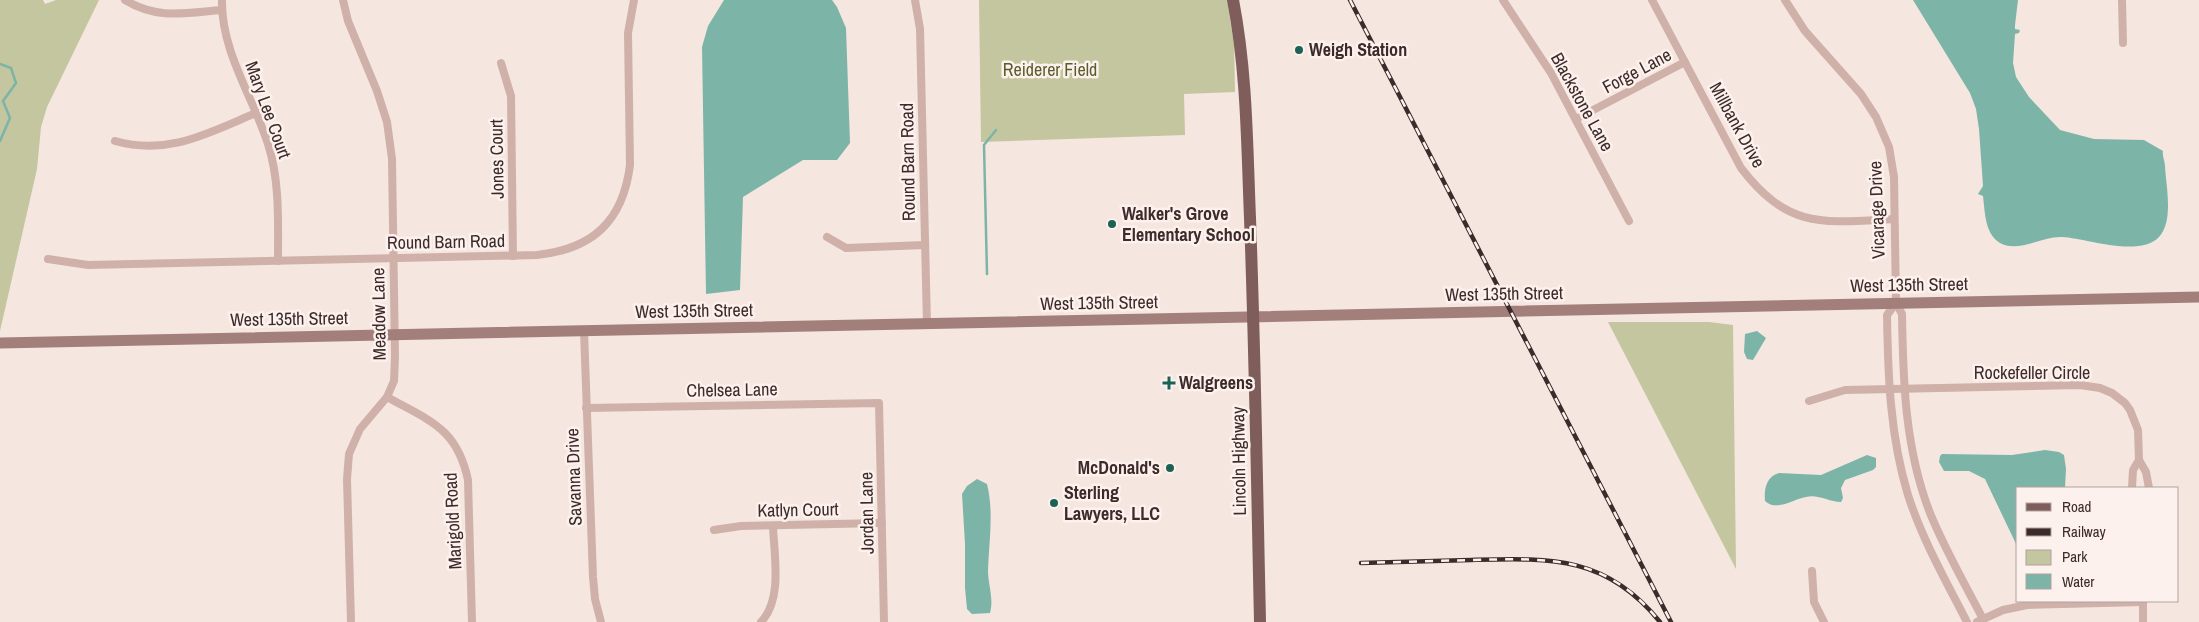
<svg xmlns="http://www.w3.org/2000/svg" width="2199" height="622" font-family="'Archivo Narrow',sans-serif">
	<rect width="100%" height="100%" fill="#f5e6e0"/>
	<g fill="#c3c69e">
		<polygon points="0,0 43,0 45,4 56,0 99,0 47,107 41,127 37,169 0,331"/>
		<polygon points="979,0 1227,0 1234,44 1235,92 1184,94 1185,135 981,142"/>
		<polygon points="1608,322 1709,322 1733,325 1736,569"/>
	</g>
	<g fill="#7cb5a8">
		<polygon points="724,0 832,0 837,7 846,28 850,143 837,160 803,160 743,197 740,290 706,294 702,47 708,26"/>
		<path d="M1913 0H2018L2015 25V29L2020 30 2019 33 2015 34 2013 63 2016 77 2029 97 2060 130 2094 139 2144 140 2163 151C2162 156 2165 161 2165 166 2166 186 2174 221 2159 237 2139 258 2086 238 2062 237 2043 236 2020 252 2002 244 1985 236 1985 213 1983 196L1978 194 1983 186 1979 129 1976 109 1970 93Z"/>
		<polygon points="1757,331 1766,338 1753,360 1747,359 1744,352 1745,334"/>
		<polygon points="2045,450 2059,452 2064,455 2066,469 2065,488 2018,488 2018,548 1985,479 1969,471 1944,471 1939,462 1940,456 1942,454 2012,455"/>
		<path d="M1867 455 1876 458V467L1873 470 1845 480 1841 488 1843 498 1841 502C1829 502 1818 494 1806 497 1793 499 1777 512 1765 501 1764 489 1766 477 1779 473L1821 475Z"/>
		<path d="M977 479 987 484C994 512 989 541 988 570 988 585 994 598 990 613L972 614 967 609 965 588V544L962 494 967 486Z"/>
	</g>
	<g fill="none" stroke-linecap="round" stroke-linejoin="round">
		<g stroke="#7cb5a8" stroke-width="2.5">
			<polyline points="0,64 11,68 16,83 3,101 10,118 0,141"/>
			<polyline points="987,274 984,145 996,130"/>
		</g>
		<g stroke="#cfb1aa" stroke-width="8">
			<path d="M125 0C158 20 185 13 222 10"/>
			<path d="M222 0C221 51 253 97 268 144 280 181 278 222 278 261"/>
			<polyline points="343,0 348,21 377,91 387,122 392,159 395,357 394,381 387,397 360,429 349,454 347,479 351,622"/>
			<polyline points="915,0 920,29 927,324"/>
			<polyline points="1503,0 1551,73 1629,221"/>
			<path d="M1652 0 1741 168C1788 229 1822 223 1893 219"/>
			<path d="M1785 0 1805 31 1861 94 1876 117 1889 147 1894 177 1896 303 1902 314C1903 381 1905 449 1930 513 1945 550 1965 584 1983 619"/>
			<polyline points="2122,0 2123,43"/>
			<polyline points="501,63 511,96 513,256"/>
			<polyline points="1576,119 1685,62"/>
			<path d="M115 141C168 156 208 133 256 113"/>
			<polyline points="827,237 846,248 925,245"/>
			<path d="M48 259 88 265 537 255C593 249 623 221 630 165L628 33 634 0"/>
			<path d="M1896 303 1887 315C1888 376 1890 436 1908 495 1922 539 1946 581 1967 622"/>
			<polyline points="584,331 593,577 595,599 601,622"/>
			<path d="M387 397C430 421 457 428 468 480L472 622"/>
			<polyline points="1809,401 1845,390 2080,385 2100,388 2112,393 2125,403 2130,410 2138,430 2139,460 2146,472 2149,488"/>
			<polyline points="586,408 879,403 884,622"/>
			<polyline points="2132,488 2133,470 2139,460"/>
			<polyline points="714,530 741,526 882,523"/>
			<polyline points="1812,571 1814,602 1824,622"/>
			<polyline points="2143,601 2143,622"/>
			<path d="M761 622C783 599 774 555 773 526"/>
			<polyline points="1977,622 2003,610 2027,605 2143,602"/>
		</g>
		<polyline stroke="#a37f7b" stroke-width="11" points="0,343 2199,297"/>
		<path stroke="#7f5d5a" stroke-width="12" d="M1233 0C1247 72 1247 146 1250 218 1255 353 1257 487 1260 622"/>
		<g stroke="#3c2b2a" stroke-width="4.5">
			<g id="rail">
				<polyline points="1350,0 1671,622"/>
				<path d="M1361 563C1398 562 1435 561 1471 560 1550 558 1606 555 1660 622"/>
			</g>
		</g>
		<use href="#rail" stroke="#fcf1ed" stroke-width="2.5" stroke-dasharray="8" stroke-linecap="butt"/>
	</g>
	<g fill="#1b6254" stroke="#fcf1ed" stroke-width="2">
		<circle cx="1299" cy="50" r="5"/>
		<circle cx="1112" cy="224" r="5"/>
		<path d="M1166.5 375.5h5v5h5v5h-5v5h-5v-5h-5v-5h5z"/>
		<circle cx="1170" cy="468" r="5"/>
		<circle cx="1054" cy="503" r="5"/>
	</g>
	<g text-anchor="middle" stroke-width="5" stroke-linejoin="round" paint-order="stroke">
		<g font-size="18" font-weight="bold" fill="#3c2b2a" stroke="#fcf1ed" text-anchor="start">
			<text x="1309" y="56">Weigh Station</text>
			<text x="1122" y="220">Walker's Grove<tspan x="1122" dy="21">Elementary School</tspan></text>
			<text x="1179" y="389">Walgreens</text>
			<text x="1160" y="474" text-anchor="end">McDonald's</text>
			<text x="1064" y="499">Sterling<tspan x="1064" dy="21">Lawyers, LLC</tspan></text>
		</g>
		<g font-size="18" fill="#585d2b" stroke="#fcf1ed">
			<text x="1050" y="76">Reiderer Field</text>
		</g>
		<g font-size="18" fill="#3c2b2a" stroke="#fcf1ed">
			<text transform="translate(1637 71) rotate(-28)" y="6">Forge Lane</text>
			<text transform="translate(1582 102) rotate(61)" y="6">Blackstone Lane</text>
			<text transform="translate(268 110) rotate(70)" y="6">Mary Lee Court</text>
			<text transform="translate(1737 125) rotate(61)" y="6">Millbank Drive</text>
			<text transform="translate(497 159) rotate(-91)" y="6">Jones Court</text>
			<text transform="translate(908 162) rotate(-91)" y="6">Round Barn Road</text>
			<text transform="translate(1877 210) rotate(-92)" y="6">Vicarage Drive</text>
			<text transform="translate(446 242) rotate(-1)" y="6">Round Barn Road</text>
			<text transform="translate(1909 285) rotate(-1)" y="6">West 135th Street</text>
			<text transform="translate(1504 294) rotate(-1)" y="6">West 135th Street</text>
			<text transform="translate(1099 303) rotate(-1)" y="6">West 135th Street</text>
			<text transform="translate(694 311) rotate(-1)" y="6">West 135th Street</text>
			<text transform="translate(379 314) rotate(-91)" y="6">Meadow Lane</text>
			<text transform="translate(289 319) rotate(-1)" y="6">West 135th Street</text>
			<text x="2032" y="379">Rockefeller Circle</text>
			<text transform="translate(732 390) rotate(-1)" y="6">Chelsea Lane</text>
			<text transform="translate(1239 461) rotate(-91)" y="6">Lincoln Highway</text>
			<text transform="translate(574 477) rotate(-92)" y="6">Savanna Drive</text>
			<text transform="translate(798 510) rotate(-1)" y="6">Katlyn Court</text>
			<text transform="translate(867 513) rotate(-91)" y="6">Jordan Lane</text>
			<text transform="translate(453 521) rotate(-93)" y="6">Marigold Road</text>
		</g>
	</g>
	<rect x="2016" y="487" width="162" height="115" fill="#fcf1ed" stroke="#afa29f"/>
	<rect x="2026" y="503" width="25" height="8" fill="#7f5d5a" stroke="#afa29f"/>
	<text x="2062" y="512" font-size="15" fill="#3c2b2a">Road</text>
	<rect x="2026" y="528" width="25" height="8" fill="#3c2b2a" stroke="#afa29f"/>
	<text x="2062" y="537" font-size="15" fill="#3c2b2a">Railway</text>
	<rect x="2026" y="550" width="25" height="15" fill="#c3c69e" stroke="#afa29f"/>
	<text x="2062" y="562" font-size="15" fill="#3c2b2a">Park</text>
	<rect x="2026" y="574" width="25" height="15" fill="#7cb5a8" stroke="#afa29f"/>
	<text x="2062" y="587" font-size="15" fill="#3c2b2a">Water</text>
</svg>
